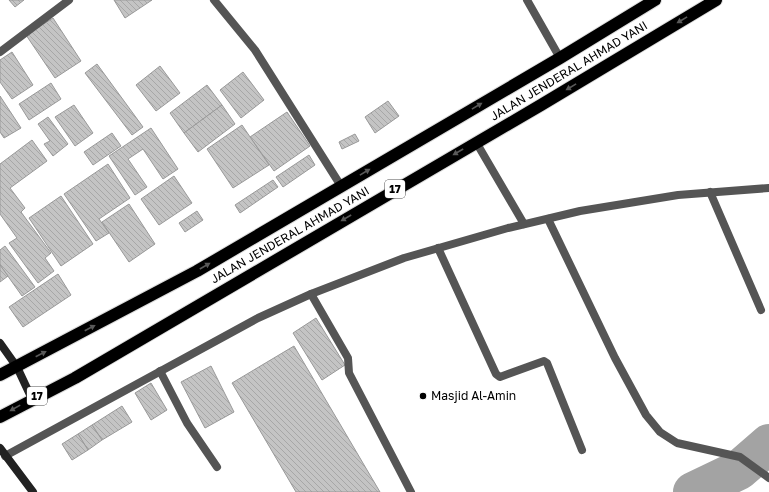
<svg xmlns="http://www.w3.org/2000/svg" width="769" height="492" font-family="'Golos Text',sans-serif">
	<defs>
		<pattern id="building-back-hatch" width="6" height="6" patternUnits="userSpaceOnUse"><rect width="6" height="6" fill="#c4c4c4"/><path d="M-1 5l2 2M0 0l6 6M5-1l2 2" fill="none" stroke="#a7a7a7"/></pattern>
	</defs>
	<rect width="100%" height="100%" fill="#fff"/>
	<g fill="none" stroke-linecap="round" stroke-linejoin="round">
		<polyline stroke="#a3a3a3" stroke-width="40" points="693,492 739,470 769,444"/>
	</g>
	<g fill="url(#building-back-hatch)" stroke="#999">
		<polygon points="9,0 24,0 15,7"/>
		<polygon points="114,0 152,0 125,18"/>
		<polygon points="53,18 81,61 55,78 26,35"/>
		<polygon points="12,52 33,85 12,99 0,82 0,60"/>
		<polygon points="97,64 143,127 132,135 85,73"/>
		<polygon points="160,66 180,93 156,111 136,85"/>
		<polygon points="243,72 264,100 241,118 220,90"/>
		<polygon points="51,83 61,99 29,120 19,104"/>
		<polygon points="207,85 222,105 184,133 170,113"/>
		<polygon points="0,96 21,128 4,138 0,132"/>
		<polygon points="388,101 399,116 375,133 365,117"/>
		<polygon points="74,105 93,133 75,146 55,117"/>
		<polygon points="222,105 235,124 198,152 184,133"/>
		<polygon points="287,112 310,146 274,171 250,137"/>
		<polygon points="48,117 68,144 53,156 44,144 50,141 38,124"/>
		<polygon points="242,125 269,165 233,188 207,149"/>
		<polygon points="151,128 178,169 163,179 143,149 128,159 147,187 135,195 109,156"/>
		<polygon points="112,133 121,146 93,165 84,152"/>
		<polygon points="355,134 359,141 342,149 339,142"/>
		<polygon points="32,140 47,161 10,188 25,208 21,212 51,253 45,258 54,271 38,283 9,243 17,238 0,214 0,164"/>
		<polygon points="309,155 315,165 283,187 276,177"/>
		<polygon points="108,164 130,198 99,219 109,233 96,241 64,194"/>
		<polygon points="174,176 192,203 159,225 141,199"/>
		<polygon points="273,180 278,187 240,213 235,205"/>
		<polygon points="61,196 93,244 61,266 29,218"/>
		<polygon points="129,204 155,244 129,262 102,222"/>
		<polygon points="197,211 203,220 185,232 179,223"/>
		<polygon points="5,246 35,287 22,296 0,265 0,250"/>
		<polygon points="0,265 8,276 0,282"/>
		<polygon points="58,274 71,295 23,327 9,307"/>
		<polygon points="316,318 345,365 322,380 293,333"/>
		<polygon points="294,346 380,492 296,492 232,383"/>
		<polygon points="211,366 234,412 205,428 181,382"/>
		<polygon points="151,383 167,410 151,420 135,393"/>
		<polygon points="122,406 132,422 102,440 92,425"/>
		<polygon points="92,425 102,440 88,450 78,434"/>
		<polygon points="78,434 88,450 72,460 62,444"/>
	</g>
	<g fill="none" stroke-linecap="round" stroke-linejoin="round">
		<g stroke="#dbdbdb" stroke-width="14">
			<g id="highway">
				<polyline points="0,375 197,271 560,58 655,0"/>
				<polyline points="0,417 75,378 541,105 716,0"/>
			</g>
		</g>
		<polyline stroke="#555" stroke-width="8" points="160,371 187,423 217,467"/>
		<g stroke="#555" stroke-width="8">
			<polyline points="214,0 255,50 341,186"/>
			<polyline points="527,0 560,58"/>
			<polyline points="0,52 69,0"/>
			<polyline points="476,142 524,224"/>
			<polyline points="710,192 761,310"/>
			<polyline points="548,219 615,358 646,415 660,432 677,443 740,457 769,478"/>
			<polyline points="438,248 496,374 500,377 544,361 547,363 582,450"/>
			<polyline points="311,294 348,358 349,373 411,492"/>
			<polyline points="5,456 258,318 311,294 404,258 508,228 580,211 678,195 769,188"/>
		</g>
		<g stroke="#222" stroke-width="8">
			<polyline points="0,343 17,367 32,399"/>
			<polyline points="0,448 33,492"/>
		</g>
		<use href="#highway" stroke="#000" stroke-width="12"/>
	</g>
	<defs><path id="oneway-solid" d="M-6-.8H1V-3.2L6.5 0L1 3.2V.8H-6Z"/></defs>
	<g fill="#595959">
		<use href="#oneway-solid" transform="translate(682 20) rotate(149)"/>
		<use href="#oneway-solid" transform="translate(571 87) rotate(149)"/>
		<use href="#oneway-solid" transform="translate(477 106) rotate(-31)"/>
		<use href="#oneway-solid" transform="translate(458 152) rotate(150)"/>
		<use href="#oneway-solid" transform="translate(365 172) rotate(-31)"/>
		<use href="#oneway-solid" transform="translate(346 218) rotate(150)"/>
		<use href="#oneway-solid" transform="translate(205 266) rotate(-30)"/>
		<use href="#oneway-solid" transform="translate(90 328) rotate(-28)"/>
		<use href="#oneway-solid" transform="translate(41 354) rotate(-27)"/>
		<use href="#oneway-solid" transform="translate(15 408) rotate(151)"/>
	</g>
	<circle fill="#000" stroke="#fff" stroke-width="1.5" cx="423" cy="396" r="4"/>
	<g text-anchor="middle" stroke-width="4" stroke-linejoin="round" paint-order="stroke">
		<g fill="#fff" stroke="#4c4c4c" stroke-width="1">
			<rect x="385" y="180" width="20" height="18" rx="3"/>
			<rect x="27" y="387" width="20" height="18" rx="3"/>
		</g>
		<g font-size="11" font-weight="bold" fill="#000">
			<text x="395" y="193">17</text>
			<text x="37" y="400">17</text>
		</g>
		<g font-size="12" fill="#000" stroke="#fff">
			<text transform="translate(569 71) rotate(-31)" y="4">JALAN JENDERAL AHMAD YANI</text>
			<text transform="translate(290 235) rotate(-30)" y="4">JALAN JENDERAL AHMAD YANI</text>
		</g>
		<g font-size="12" fill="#000" stroke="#fff" text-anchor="start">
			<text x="431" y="400">Masjid Al-Amin</text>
		</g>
	</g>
</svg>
